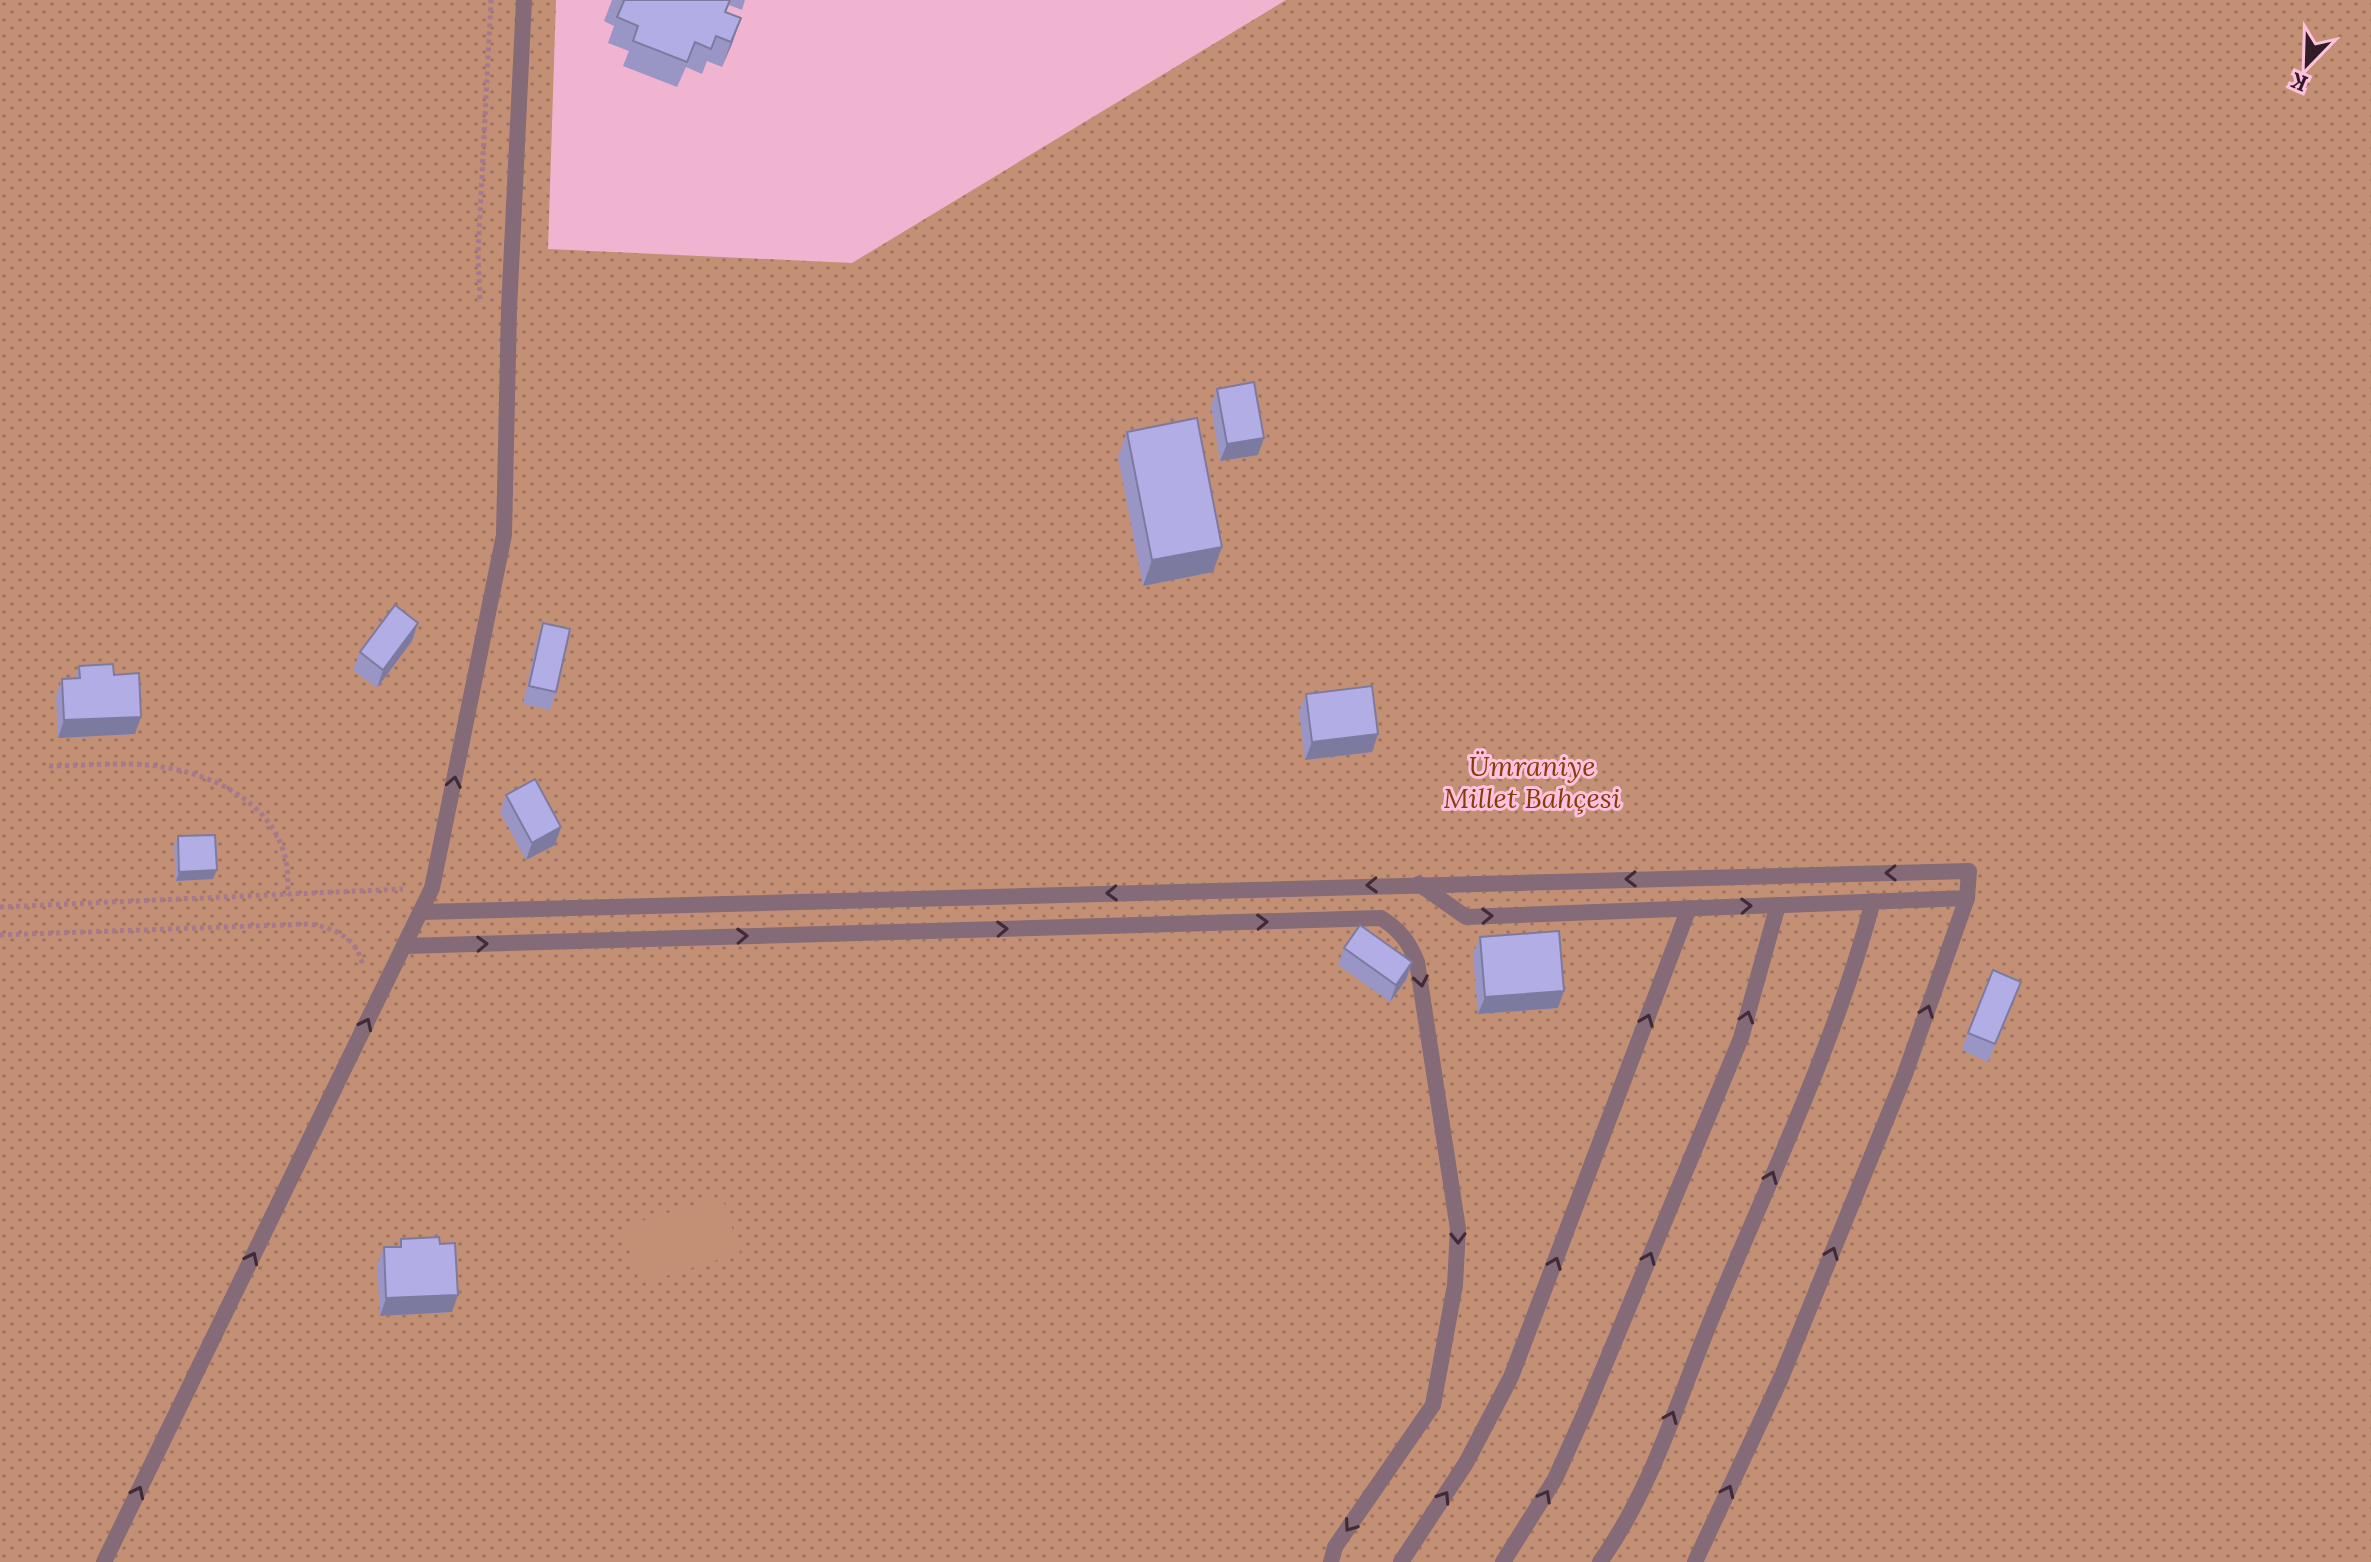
<svg xmlns="http://www.w3.org/2000/svg" width="2371" height="1562" font-family="Lora,serif">
	<defs>
		<pattern id="grass-dots" width="8" height="8" patternUnits="userSpaceOnUse" patternTransform="scale(2)"><rect width="8" height="8" fill="#c39076"/><path d="M2 2h.1M6 6h.1" fill="none" stroke="#9f7561" stroke-width="1.8" stroke-linecap="round"/></pattern>
	</defs>
	<rect width="100%" height="100%" fill="#f0b4d1"/>
	<polygon fill="url(#grass-dots)" points="0,0 556,0 548,249 852,263 1286,0 2371,0 2371,1562 0,1562"/>
	<polygon fill="#c39076" points="722,1196 740,1253 640,1284 622,1227"/>
	<g fill="none" stroke-linecap="round" stroke-linejoin="round">
		<g stroke="#a6798f" stroke-width="5" stroke-dasharray="4 4" stroke-linecap="butt">
			<polyline points="480,299 478,253 491,0"/>
			<path d="M49 766C82 766 116 762 148 765 220 772 297 813 287 895"/>
			<polyline points="0,907 403,889"/>
			<path d="M0 935 310 924C336 929 357 937 363 967"/>
		</g>
		<g stroke="#846b77" stroke-width="16">
			<polyline points="421,912 1969,871 1967,898 1466,917 1419,884"/>
			<path d="M404 946 1381 918C1400 930 1409 942 1417 962L1458 1229 1455 1285 1433 1405 1335 1547 1331 1562"/>
			<polyline points="104,1562 432,888 504,535 509,309 524,0"/>
			<polyline points="1401,1562 1466,1463 1511,1377 1689,908"/>
			<polyline points="1503,1562 1555,1479 1586,1410 1741,1038 1778,905"/>
			<path d="M1600 1562C1651 1491 1678 1400 1711 1320 1768 1183 1835 1045 1873 901"/>
			<polyline points="1695,1562 1781,1378 1905,1074 1967,898"/>
		</g>
	</g>
	<g fill="#9996c5">
		<polygon points="612,0 745,0 742,10 729,5 726,12 741,18 722,67 707,61 702,74 686,67 677,87 623,66 629,51 608,43 614,26 604,21"/>
		<polygon points="1217,389 1258,455 1220,461 1211,406"/>
		<polygon points="1127,432 1213,572 1143,586 1118,457"/>
		<polygon points="418,623 412,641 377,688 353,670 360,652"/>
		<polygon points="543,623 556,692 550,710 523,704 537,640"/>
		<polygon points="79,666 114,675 135,734 58,738 56,696 62,679 75,678"/>
		<polygon points="1306,694 1378,734 1372,752 1305,760 1299,711"/>
		<polygon points="506,795 561,827 555,845 526,860 500,812"/>
		<polygon points="178,836 213,879 176,881 174,845"/>
		<polygon points="1480,937 1558,1008 1478,1014 1473,954"/>
		<polygon points="1344,948 1412,962 1406,980 1390,1002 1338,965"/>
		<polygon points="2015,999 1988,1062 1962,1050 1968,1033"/>
		<polygon points="401,1239 452,1312 380,1316 377,1265 384,1247 398,1247"/>
	</g>
	<g fill="#7d7aa0">
		<polygon points="741,18 732,44 722,67 731,42"/>
		<polygon points="1264,438 1258,455 1220,461 1227,444"/>
		<polygon points="1222,547 1213,572 1143,586 1152,560"/>
		<polygon points="418,623 412,641 377,688 383,670"/>
		<polygon points="141,717 135,734 58,738 64,720"/>
		<polygon points="1378,734 1372,752 1305,760 1312,742"/>
		<polygon points="561,827 555,845 526,860 532,843"/>
		<polygon points="217,870 213,879 176,881 179,872"/>
		<polygon points="1412,962 1406,980 1390,1002 1396,985"/>
		<polygon points="1564,991 1558,1008 1478,1014 1485,997"/>
		<polygon points="458,1295 452,1312 380,1316 386,1298"/>
	</g>
	<g fill="#b2aee5" stroke="#7d7aa0" stroke-width="2">
		<polygon points="623,0 730,0 725,12 741,18 731,42 716,36 711,49 695,42 687,62 633,41 638,26 617,17 624,1"/>
		<polygon points="1254,382 1264,438 1227,444 1217,389"/>
		<polygon points="1197,418 1222,547 1152,560 1127,432"/>
		<polygon points="395,605 418,623 383,670 360,652"/>
		<polygon points="543,623 570,629 556,692 529,686"/>
		<polygon points="113,664 114,675 139,673 141,717 64,720 62,679 80,678 79,666"/>
		<polygon points="1372,686 1378,734 1312,742 1306,694"/>
		<polygon points="535,779 561,827 532,843 506,795"/>
		<polygon points="215,835 217,870 179,872 178,836"/>
		<polygon points="1360,925 1412,962 1396,985 1344,948"/>
		<polygon points="1559,931 1564,991 1485,997 1480,937"/>
		<polygon points="1993,970 2021,982 1995,1044 1968,1033"/>
		<polygon points="439,1237 440,1244 455,1243 458,1295 386,1298 384,1247 401,1247 401,1239"/>
	</g>
	<defs><path id="oneway-chevron" d="M-2-3.5L2.5 0L-2 3.5" fill="none" stroke-width="1.6" stroke-linecap="round" stroke-linejoin="round" transform="scale(2)"/></defs>
	<g stroke="#422b36">
		<use href="#oneway-chevron" transform="translate(454 782) rotate(-79)"/>
		<use href="#oneway-chevron" transform="translate(1891 873) rotate(179)"/>
		<use href="#oneway-chevron" transform="translate(1631 879) rotate(179)"/>
		<use href="#oneway-chevron" transform="translate(1372 885) rotate(178)"/>
		<use href="#oneway-chevron" transform="translate(1112 893) rotate(178)"/>
		<use href="#oneway-chevron" transform="translate(1746 906) rotate(-2)"/>
		<use href="#oneway-chevron" transform="translate(1487 916) rotate(-2)"/>
		<use href="#oneway-chevron" transform="translate(1262 922) rotate(-2)"/>
		<use href="#oneway-chevron" transform="translate(1002 929) rotate(-2)"/>
		<use href="#oneway-chevron" transform="translate(742 936) rotate(-2)"/>
		<use href="#oneway-chevron" transform="translate(482 944) rotate(-2)"/>
		<use href="#oneway-chevron" transform="translate(1421 981) rotate(80)"/>
		<use href="#oneway-chevron" transform="translate(1927 1011) rotate(-70)"/>
		<use href="#oneway-chevron" transform="translate(1747 1017) rotate(-73)"/>
		<use href="#oneway-chevron" transform="translate(1647 1020) rotate(-69)"/>
		<use href="#oneway-chevron" transform="translate(366 1024) rotate(-64)"/>
		<use href="#oneway-chevron" transform="translate(1771 1177) rotate(-68)"/>
		<use href="#oneway-chevron" transform="translate(1458 1238) rotate(89)"/>
		<use href="#oneway-chevron" transform="translate(1832 1253) rotate(-68)"/>
		<use href="#oneway-chevron" transform="translate(252 1258) rotate(-64)"/>
		<use href="#oneway-chevron" transform="translate(1649 1258) rotate(-67)"/>
		<use href="#oneway-chevron" transform="translate(1555 1263) rotate(-69)"/>
		<use href="#oneway-chevron" transform="translate(1671 1417) rotate(-67)"/>
		<use href="#oneway-chevron" transform="translate(1728 1491) rotate(-65)"/>
		<use href="#oneway-chevron" transform="translate(138 1492) rotate(-64)"/>
		<use href="#oneway-chevron" transform="translate(1545 1496) rotate(-61)"/>
		<use href="#oneway-chevron" transform="translate(1444 1497) rotate(-57)"/>
		<use href="#oneway-chevron" transform="translate(1350 1526) rotate(125)"/>
	</g>
	<g text-anchor="middle" stroke-width="6" stroke-linejoin="round" paint-order="stroke">
		<g font-size="28" font-style="italic" fill="#873c07" stroke="#fec1de">
			<text x="1532" y="776">Ümraniye<tspan x="1532" dy="32">Millet Bahçesi</tspan></text>
		</g>
	</g>
	<g transform="translate(2307 64) rotate(203)" stroke="#fec1de" stroke-width="6" paint-order="stroke">
	<path d="M0-6L14 30L0 20L-14 30Z" fill="#311b26"/>
	<text y="-12" font-size="22" font-weight="bold" text-anchor="middle" fill="#311b26">K</text>
	</g>
</svg>
